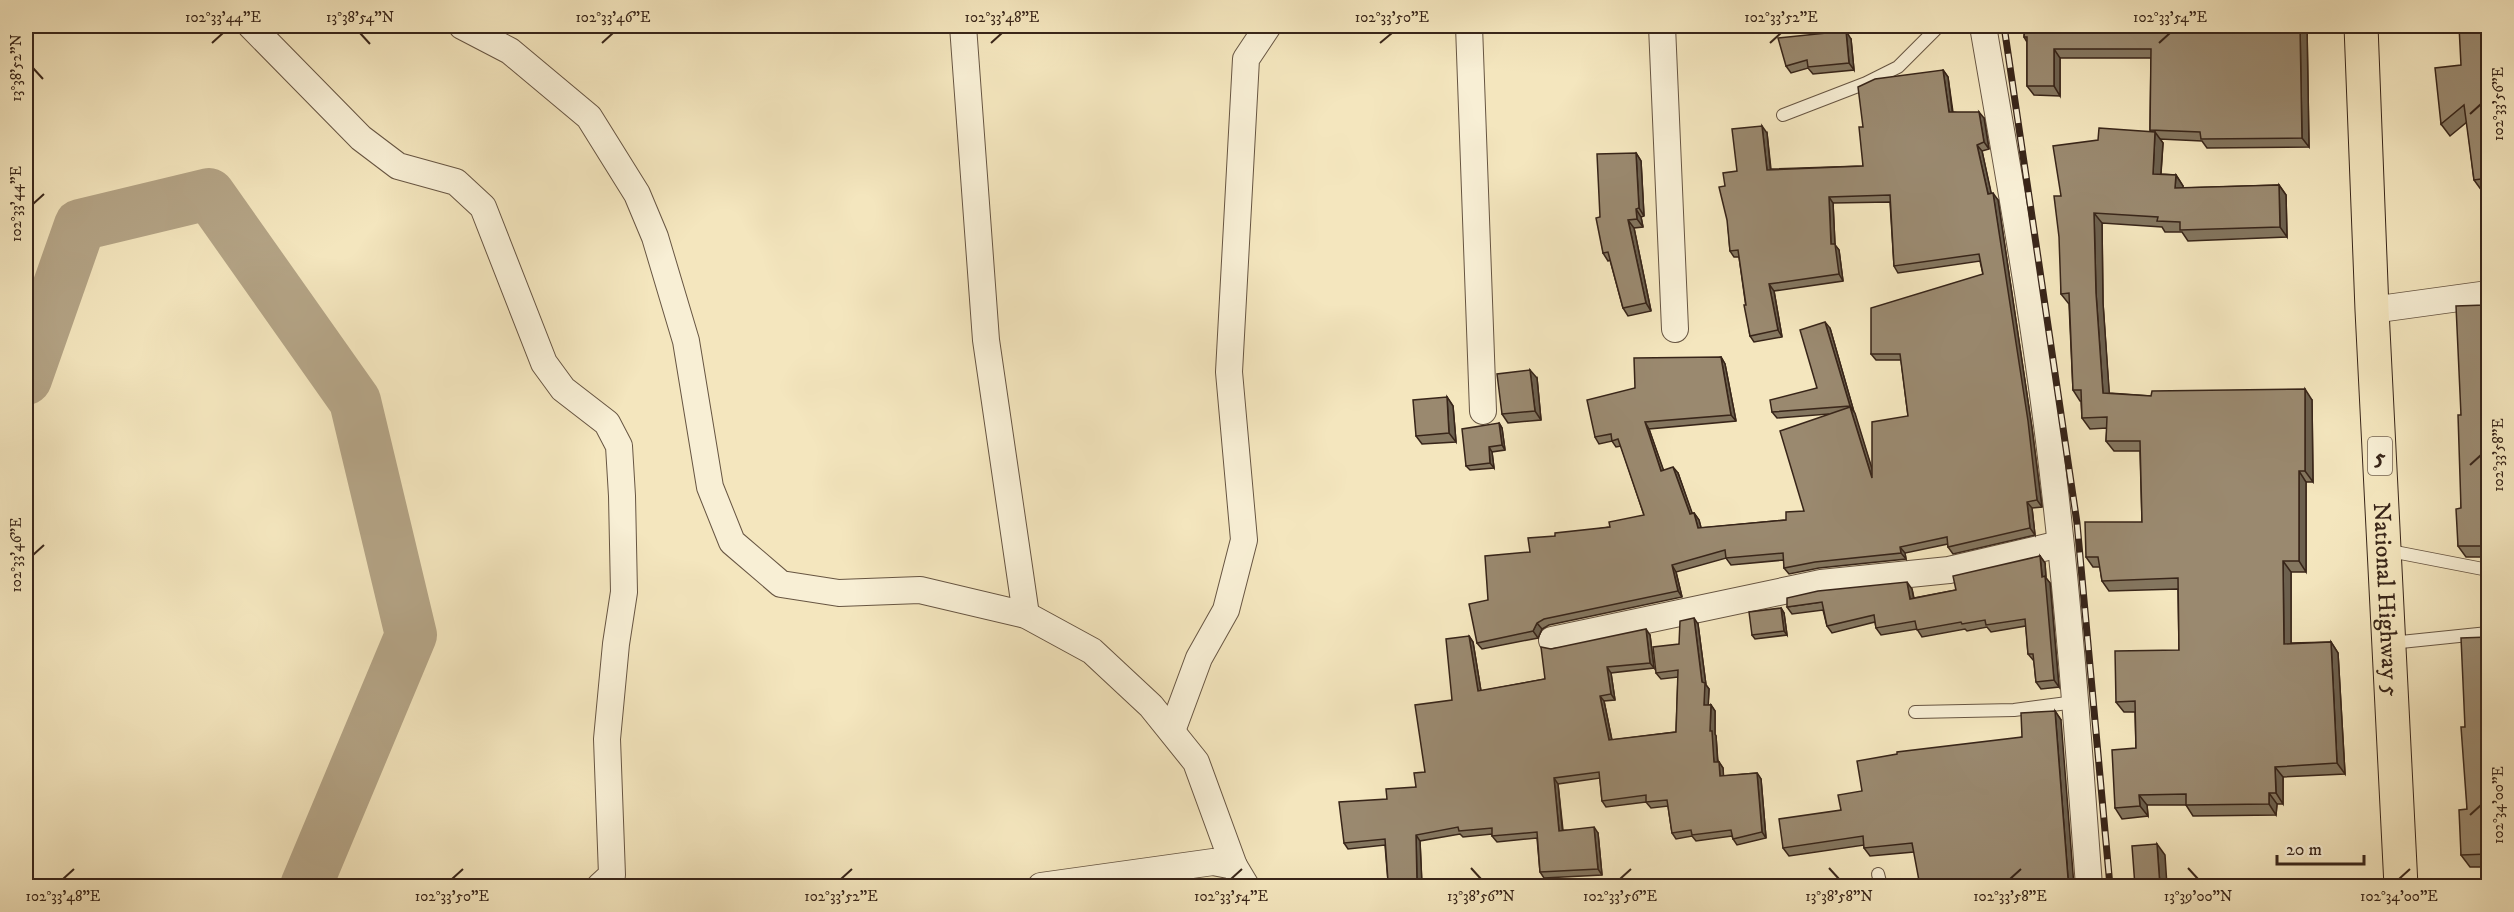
<svg xmlns="http://www.w3.org/2000/svg" width="2514" height="912" font-family="'IM FELL DW Pica',serif">
	<rect width="100%" height="100%" fill="#f4e6be"/>
	<filter id="stains"><feTurbulence type="fractalNoise" baseFrequency=".00333" numOctaves="4"/><feColorMatrix values="0 0 0 0 .2 0 0 0 0 .09 0 0 0 0 .02 0 0 0 .5 -.17"/></filter>
	<radialGradient id="worn" r=".72"><stop offset=".6" stop-color="#630" stop-opacity="0"/><stop offset="1" stop-color="#630" stop-opacity=".3"/></radialGradient>
	<g fill="none" stroke-linecap="round" stroke-linejoin="round">
		<polyline stroke="#b4a486" stroke-width="52" points="26,379 80,225 209,194 355,401 411,635 306,886"/>
		<g stroke="#675542" stroke-width="14">
			<g id="service">
				<polyline points="1783,115 1866,83 1898,67 1939,26"/>
				<polyline points="2385,550 2488,570"/>
				<polyline points="2391,643 2488,633"/>
				<polyline points="1915,712 2014,710 2075,702"/>
				<polyline points="1878,874 1881,886"/>
			</g>
		</g>
		<g stroke="#675542" stroke-width="28">
			<g id="minor">
				<polyline points="251,26 361,138 398,166 456,182 483,207 544,363 563,389 607,423 619,446 622,496 624,592 616,644 607,739 612,875 600,886"/>
				<polyline points="462,26 510,51 589,117 637,194 655,237 686,341 710,487 732,542 781,584 839,593 920,590 1026,615 1092,651 1151,706 1196,762 1234,866"/>
				<polyline points="963,26 986,340 1026,615"/>
				<polyline points="1469,26 1483,411"/>
				<polyline points="1662,26 1675,329"/>
				<path d="M1983 26C2009 178 2037 330 2054 483 2070 617 2079 752 2089 886"/>
				<polyline points="2372,310 2488,294"/>
				<polyline points="1552,640 1821,583 1949,570 2060,544"/>
				<polyline points="1172,731 1199,658 1226,610 1244,540 1229,372 1246,59 1268,26"/>
				<polyline points="1041,886 1213,862 1234,866 1246,886"/>
			</g>
		</g>
		<g stroke="#382519" stroke-width="35">
			<g id="trunk">
				<path id="s1" d="M2361 26 2372 310 2401 886"/>
			</g>
		</g>
		<use href="#service" stroke="#f8efd5" stroke-width="12"/>
		<use href="#minor" stroke="#f8efd5" stroke-width="26"/>
		<use href="#trunk" stroke="#f4e6be" stroke-width="33"/>
		<g stroke="#382519" stroke-width="7">
			<polyline id="rail" points="2004,26 2077,523 2110,886"/>
		</g>
		<use href="#rail" stroke="#f8efd5" stroke-width="4.5" stroke-dasharray="14" stroke-linecap="butt"/>
	</g>
	<g fill="#84765f" stroke="#382519" stroke-width="1.5">
		<polygon points="2025,26 2307,26 2309,147 2207,148 2202,141 2160,139 2163,143 2161,174 2176,175 2183,186 2183,188 2279,185 2286,195 2287,237 2188,241 2182,232 2165,232 2162,227 2102,223 2103,303 2109,393 2151,396 2312,400 2313,482 2306,482 2306,572 2291,572 2291,643 2331,642 2338,653 2345,774 2283,777 2283,804 2277,804 2276,815 2193,816 2186,805 2147,805 2148,816 2122,819 2115,808 2136,748 2135,712 2124,712 2116,702 2179,650 2178,589 2109,591 2102,581 2100,567 2093,567 2086,557 2142,522 2140,451 2114,451 2106,441 2107,428 2090,429 2082,418 2081,401 2080,401 2073,390 2069,304 2061,294 2061,196 2151,132 2150,130 2151,58 2060,58 2060,96 2034,95 2027,86 2027,42 2024,37"/>
		<polygon points="2488,26 2488,191 2482,191 2474,180 2467,122 2450,136 2441,124 2461,65"/>
		<polygon points="1851,39 1854,70 1813,74 1808,68 1791,73 1786,66"/>
		<polygon points="1943,70 1948,77 1953,112 1984,118 1989,149 1982,151 1991,194 1998,200 2032,428 2042,507 2032,508 2035,535 1953,554 1948,547 1948,544 1905,553 1906,559 1819,568 1789,574 1784,568 1784,560 1731,565 1726,558 1676,572 1682,597 1549,625 1542,629 1538,638 1482,649 1477,643 1488,600 1530,552 1555,536 1610,527 1644,515 1621,446 1616,447 1612,441 1599,444 1595,437 1635,388 1721,357 1725,364 1736,421 1649,429 1663,470 1678,473 1692,514 1694,513 1699,520 1701,528 1786,520 1804,511 1828,414 1777,418 1772,412 1817,388 1830,328 1854,412 1872,470 1908,416 1901,360 1876,360 1871,354 1983,274 1980,261 1898,273 1894,266 1890,202 1833,203 1835,245 1839,250 1843,281 1774,291 1782,337 1754,342 1750,336 1739,257 1734,257 1730,251 1725,186 1767,133 1771,169 1863,166 1863,127"/>
		<polygon points="1636,153 1641,161 1644,216 1641,217 1643,227 1634,228 1651,311 1628,316 1623,308 1610,260 1608,261 1603,253 1600,217"/>
		<polygon points="2488,300 2488,557 2466,557 2458,546 2461,508 2461,415 2485,305"/>
		<polygon points="1537,378 1541,420 1508,423 1502,414"/>
		<polygon points="1447,397 1453,406 1456,442 1422,444 1416,436"/>
		<polygon points="1499,423 1502,428 1505,450 1492,452 1494,468 1470,470 1466,466"/>
		<polygon points="2040,556 2045,563 2046,578 2050,583 2059,687 2041,689 2036,682 2034,661 2028,654 2026,626 1991,632 1987,627 1967,631 1965,629 1922,637 1917,629 1881,635 1876,628 1875,622 1832,633 1827,626 1823,610 1792,614 1787,607 1912,589 1914,598 1956,590"/>
		<polygon points="1781,608 1784,613 1787,635 1755,639 1752,635"/>
		<polygon points="1698,624 1706,685 1709,689 1708,705 1711,705 1715,711 1715,734 1716,736 1718,762 1719,762 1723,768 1723,776 1757,773 1761,779 1766,838 1737,845 1733,839 1732,836 1696,841 1692,836 1676,839 1672,833 1668,806 1651,808 1646,802 1606,807 1602,801 1600,778 1558,784 1563,830 1598,833 1602,875 1544,878 1540,872 1537,838 1497,842 1492,836 1492,834 1463,837 1460,834 1420,841 1422,886 1392,886 1388,881 1385,845 1348,849 1344,843 1387,799 1416,787 1425,772 1452,700 1469,636 1473,642 1481,691 1545,679 1551,649 1650,635 1654,668 1611,673 1615,700 1604,701 1612,740 1676,732 1678,677 1661,679 1656,673 1679,644"/>
		<polygon points="2488,637 2488,867 2470,867 2461,855 2467,809 2465,727"/>
		<polygon points="2055,711 2061,720 1914,852 1870,856 1864,848 1864,845 1789,856 1783,848 1841,810 1862,791 2022,737"/>
	</g>
	<g fill="#6c604e" stroke="#382519" stroke-width="1.5">
		<polygon points="2300,26 2307,26 2309,147 2302,138"/>
		<polygon points="1846,31 1851,39 1854,70 1849,63"/>
		<polygon points="2054,49 2060,58 2060,96 2054,86"/>
		<polygon points="1943,70 1948,77 1953,118 1949,112"/>
		<polygon points="1979,112 1984,118 1989,149 1984,142"/>
		<polygon points="1762,126 1767,133 1771,176 1767,170"/>
		<polygon points="2155,132 2163,143 2160,185 2153,174"/>
		<polygon points="1977,145 1982,151 1993,201 1988,194"/>
		<polygon points="1636,153 1641,161 1644,216 1639,208"/>
		<polygon points="2176,175 2183,186 2183,198 2175,188"/>
		<polygon points="2279,185 2286,195 2287,237 2280,227"/>
		<polygon points="1993,193 1998,200 2032,428 2042,507 2037,500"/>
		<polygon points="1829,197 1833,203 1835,245 1839,250 1843,281 1839,274 1831,244"/>
		<polygon points="1636,209 1641,217 1643,227 1637,219"/>
		<polygon points="2094,213 2102,223 2103,303 2110,403 2103,393 2096,293"/>
		<polygon points="1628,220 1634,228 1651,311 1646,303"/>
		<polygon points="1769,284 1774,291 1782,337 1778,330"/>
		<polygon points="1825,322 1830,328 1854,412 1850,406"/>
		<polygon points="1721,357 1725,364 1736,421 1731,415"/>
		<polygon points="1530,370 1537,378 1541,420 1535,411"/>
		<polygon points="2305,389 2312,400 2313,482 2305,471"/>
		<polygon points="1447,397 1453,406 1456,442 1449,433"/>
		<polygon points="1850,407 1855,413 1877,485 1872,478"/>
		<polygon points="1645,422 1649,429 1666,477 1661,471"/>
		<polygon points="1499,423 1502,428 1505,450 1502,445"/>
		<polygon points="1489,447 1492,452 1494,468 1490,463"/>
		<polygon points="1673,467 1678,473 1695,521 1690,514"/>
		<polygon points="2299,471 2306,482 2306,572 2299,561"/>
		<polygon points="2027,502 2032,508 2035,535 2030,528"/>
		<polygon points="1694,513 1699,520 1703,535 1698,528"/>
		<polygon points="1900,547 1905,553 1906,559 1901,553"/>
		<polygon points="2040,556 2045,563 2046,578 2050,583 2059,687 2054,680"/>
		<polygon points="2283,561 2291,572 2291,654 2284,644"/>
		<polygon points="1672,565 1676,572 1682,597 1678,591"/>
		<polygon points="1907,582 1912,589 1915,606 1910,599"/>
		<polygon points="1781,608 1784,613 1787,635 1784,631"/>
		<polygon points="1694,618 1698,624 1706,685 1709,689 1708,711 1704,705 1702,682"/>
		<polygon points="1537,623 1542,629 1538,638 1533,631"/>
		<polygon points="1646,629 1650,635 1654,668 1650,663"/>
		<polygon points="1469,636 1473,642 1482,697 1478,691"/>
		<polygon points="2331,642 2338,653 2345,774 2337,763"/>
		<polygon points="1607,667 1611,673 1615,700 1611,694"/>
		<polygon points="1600,696 1604,701 1613,746 1609,740"/>
		<polygon points="1711,705 1715,711 1715,734 1716,736 1718,768 1714,762 1710,731"/>
		<polygon points="2055,711 2061,720 2074,886 2071,886 2068,878"/>
		<polygon points="1719,762 1723,768 1724,782 1720,776"/>
		<polygon points="2275,767 2283,777 2283,804 2276,793"/>
		<polygon points="1757,773 1761,779 1766,838 1762,832"/>
		<polygon points="1554,778 1558,784 1563,837 1559,831"/>
		<polygon points="2269,793 2277,804 2276,815 2269,804"/>
		<polygon points="2139,795 2147,805 2148,816 2140,806"/>
		<polygon points="1594,827 1598,833 1602,875 1598,869"/>
		<polygon points="1416,835 1420,841 1422,886 1417,881"/>
		<polygon points="2157,844 2165,855 2167,886 2160,886"/>
	</g>
	<g fill="#9a896f" stroke="#382519" stroke-width="1.5">
		<polygon points="2025,26 2300,26 2302,138 2201,139 2200,132 2150,130 2151,49 2054,49 2054,86 2027,86 2027,37 2024,37"/>
		<polygon points="2459,26 2488,26 2488,178 2474,180 2464,105 2441,124 2435,68 2461,65"/>
		<polygon points="1846,31 1849,63 1808,67 1807,60 1786,66 1778,38"/>
		<polygon points="1943,70 1949,112 1979,112 1984,142 1977,145 1988,194 1993,193 2028,421 2037,500 2027,502 2030,528 1948,547 1947,537 1900,547 1901,553 1815,562 1784,568 1783,553 1726,558 1725,550 1672,565 1678,591 1544,619 1537,623 1533,631 1477,643 1469,604 1488,600 1485,556 1530,552 1528,538 1555,536 1555,533 1610,527 1609,522 1644,515 1618,439 1612,441 1611,434 1595,437 1587,400 1635,388 1634,358 1721,357 1731,415 1645,422 1661,471 1673,467 1690,514 1694,513 1698,528 1786,520 1786,512 1804,511 1780,431 1850,407 1872,478 1872,422 1908,416 1900,354 1871,354 1871,308 1983,274 1979,254 1894,266 1890,195 1829,197 1831,244 1835,244 1839,274 1769,284 1778,330 1750,336 1744,305 1746,305 1738,250 1730,251 1727,220 1719,187 1725,186 1723,173 1737,171 1732,129 1762,126 1767,170 1863,166 1859,127 1863,127 1858,87 1875,79"/>
		<polygon points="2099,128 2155,132 2153,174 2176,175 2175,188 2279,185 2280,227 2180,230 2180,222 2157,221 2158,217 2094,213 2096,293 2103,393 2151,396 2152,391 2305,389 2305,471 2299,471 2299,561 2283,561 2284,644 2331,642 2337,763 2275,767 2276,793 2269,793 2269,804 2186,805 2186,794 2139,795 2140,806 2115,808 2112,750 2136,748 2135,701 2116,702 2115,651 2179,650 2178,578 2102,581 2098,557 2086,557 2085,522 2142,522 2140,441 2106,441 2107,417 2082,418 2081,390 2073,390 2069,293 2061,294 2059,237 2054,196 2061,196 2053,146 2098,140"/>
		<polygon points="1636,153 1639,208 1636,209 1637,219 1628,220 1646,303 1623,308 1608,252 1603,253 1596,218 1600,217 1597,154"/>
		<polygon points="2485,300 2488,300 2488,546 2458,546 2456,509 2461,508 2458,415 2461,415 2456,306 2485,305"/>
		<polygon points="1825,322 1850,406 1772,412 1770,400 1817,388 1800,330"/>
		<polygon points="1530,370 1535,411 1502,414 1497,374"/>
		<polygon points="1447,397 1449,433 1416,436 1413,400"/>
		<polygon points="1499,423 1502,445 1489,447 1490,463 1466,466 1462,429"/>
		<polygon points="2040,556 2042,577 2045,576 2054,680 2036,682 2033,654 2028,654 2025,619 1986,625 1985,620 1962,624 1961,622 1917,630 1915,621 1876,628 1874,615 1827,626 1822,602 1787,607 1787,598 1818,591 1907,582 1910,599 1956,590 1953,576"/>
		<polygon points="1781,608 1784,631 1752,635 1749,612"/>
		<polygon points="1694,618 1702,682 1705,683 1704,705 1711,705 1710,731 1712,731 1714,762 1719,762 1720,776 1757,773 1762,832 1733,839 1731,830 1692,835 1691,830 1672,833 1667,800 1646,802 1646,795 1602,801 1599,772 1554,778 1559,831 1594,827 1598,869 1540,872 1537,832 1492,836 1492,828 1459,831 1458,827 1416,835 1417,881 1388,881 1385,839 1344,843 1339,802 1387,799 1386,789 1416,787 1414,773 1425,772 1415,705 1452,700 1446,639 1469,636 1478,691 1545,679 1541,647 1551,649 1646,629 1650,663 1607,667 1611,694 1600,696 1609,740 1676,732 1678,670 1656,673 1653,647 1679,644 1680,621"/>
		<polygon points="2488,637 2488,854 2461,855 2459,810 2467,809 2461,727 2465,727 2461,638"/>
		<polygon points="2055,711 2068,878 2071,886 1920,886 1912,843 1864,848 1863,836 1783,848 1779,819 1841,810 1838,795 1862,791 1857,761 1897,754 1897,752 2022,737 2021,713"/>
		<polygon points="2157,844 2160,886 2135,886 2132,846"/>
	</g>
	<path fill="none" stroke="#382519" stroke-width="2" d="M360 33 370 44M212 43 223 33M602 43 613 33M991 43 1002 33M1380 43 1392 33M1770 43 1781 33M2159 43 2170 33M33 68 43 79M2470 114 2481 104M33 204 44 194M2470 465 2481 455M33 555 44 545M2470 815 2481 805M1471 868 1481 879M1829 868 1839 879M2188 868 2198 879M63 879 74 869M452 879 463 869M841 879 852 869M1231 879 1242 869M1620 879 1631 869M2010 879 2021 869M2399 879 2410 869"/>
	<g text-anchor="middle" stroke-width="4.5" stroke-linejoin="round" paint-order="stroke">
		<rect fill="#f8efd5" stroke="#726251" stroke-width="1.5" x="2368" y="437" width="24" height="38" rx="4.5"/>
		<g font-size="22" font-weight="bold" fill="#382519">
			<text x="2380" y="464">5</text>
		</g>
		<g font-size="24" fill="#382519" stroke="#f8efd5">
			<text dy="8" stroke="none"><textPath href="#s1" startOffset="574">National Highway 5</textPath></text>
		</g>
	</g>
	<rect width="2514" height="912" fill="none" stroke="#f4e6be" stroke-width="66"/>
	<path d="M2277 855v9h87v-9" fill="none" stroke="#382519" stroke-width="3"/>
	<text x="2286" y="855" font-size="18" fill="#382519" stroke="#f8efd5" stroke-width="4.5" paint-order="stroke">20 m</text>
	<rect x="33" y="33" width="2448" height="846" fill="none" stroke="#382519" stroke-width="2"/>
	<g font-size="15" text-anchor="middle" fill="#382519">
		<text x="223" y="22">102°33'44"E</text>
		<text x="360" y="22">13°38'54"N</text>
		<text x="613" y="22">102°33'46"E</text>
		<text x="1002" y="22">102°33'48"E</text>
		<text x="1392" y="22">102°33'50"E</text>
		<text x="1781" y="22">102°33'52"E</text>
		<text x="2170" y="22">102°33'54"E</text>
		<text transform="translate(16 68) rotate(-90)" y="5">13°38'52"N</text>
		<text transform="translate(2498 104) rotate(-90)" y="5">102°33'56"E</text>
		<text transform="translate(16 204) rotate(-90)" y="5">102°33'44"E</text>
		<text transform="translate(2498 455) rotate(-90)" y="5">102°33'58"E</text>
		<text transform="translate(16 555) rotate(-90)" y="5">102°33'46"E</text>
		<text transform="translate(2498 805) rotate(-90)" y="5">102°34'00"E</text>
		<text x="63" y="901">102°33'48"E</text>
		<text x="452" y="901">102°33'50"E</text>
		<text x="841" y="901">102°33'52"E</text>
		<text x="1231" y="901">102°33'54"E</text>
		<text x="1481" y="901">13°38'56"N</text>
		<text x="1620" y="901">102°33'56"E</text>
		<text x="1839" y="901">13°38'58"N</text>
		<text x="2010" y="901">102°33'58"E</text>
		<text x="2198" y="901">13°39'00"N</text>
		<text x="2399" y="901">102°34'00"E</text>
	</g>
	<rect width="100%" height="100%" filter="url(#stains)"/>
	<rect width="100%" height="100%" fill="url(#worn)"/>
</svg>
